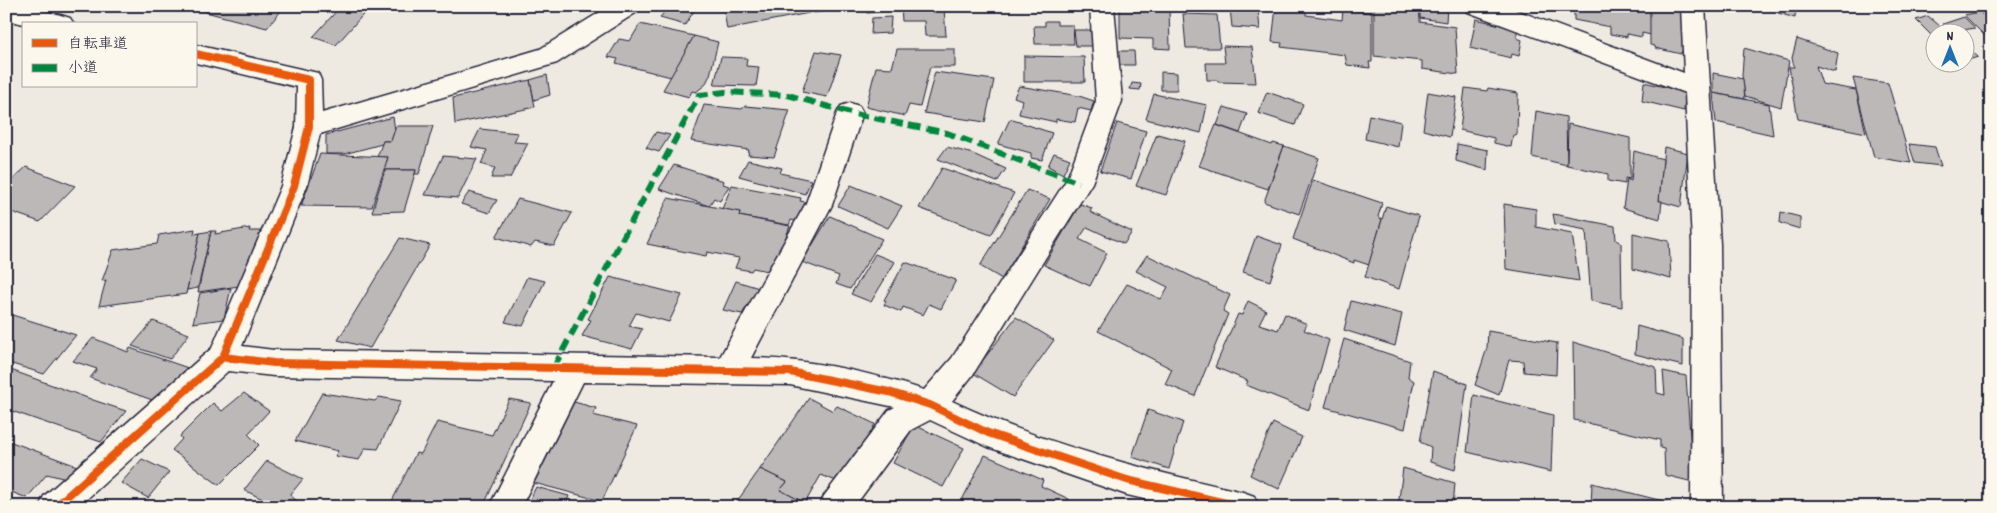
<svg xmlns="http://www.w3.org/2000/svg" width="1997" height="513" font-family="Dekko,'Klee One',sans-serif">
	<rect width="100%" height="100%" fill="#eeeae2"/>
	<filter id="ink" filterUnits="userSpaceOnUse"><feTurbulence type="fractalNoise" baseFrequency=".02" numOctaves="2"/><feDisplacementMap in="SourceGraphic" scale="10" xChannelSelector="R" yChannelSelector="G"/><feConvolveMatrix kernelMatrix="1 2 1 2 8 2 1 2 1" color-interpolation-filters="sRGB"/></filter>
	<g filter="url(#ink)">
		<g fill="#bcb8b8" stroke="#22223b">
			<polygon points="201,6 285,6 267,28 198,10"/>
			<polygon points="341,6 369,8 336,45 313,37"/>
			<polygon points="668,6 678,6 694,11 685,25 660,18"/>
			<polygon points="723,6 807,6 809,13 727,29"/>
			<polygon points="813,6 864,6 864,8 861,8 862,10 848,12 846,9 814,13"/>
			<polygon points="866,6 895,6 895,7 892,7 893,10 867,13"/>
			<polygon points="901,6 944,8 946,36 925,36 924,21 902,21"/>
			<polygon points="1120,6 1169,6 1170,49 1153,48 1153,39 1120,38"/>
			<polygon points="1281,6 1306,6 1306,15 1342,20 1343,9 1372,13 1372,62 1369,62 1370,68 1347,65 1345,55 1281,47 1282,43 1272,42 1276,7 1281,8"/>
			<polygon points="1343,6 1372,6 1372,13 1343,9"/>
			<polygon points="1374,6 1420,6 1420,22 1455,27 1458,74 1422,69 1422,61 1374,56"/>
			<polygon points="1420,6 1447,6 1446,22 1420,18"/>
			<polygon points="1574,6 1650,6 1651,35 1642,33 1642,37 1627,34 1627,37 1610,34 1610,27 1574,20"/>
			<polygon points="1650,6 1685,6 1686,53 1681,52 1681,54 1655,48 1655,46 1650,45"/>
			<polygon points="1773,6 1796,6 1795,18 1778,13 1778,8"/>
			<polygon points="1230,8 1258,9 1260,29 1232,27"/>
			<polygon points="1980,12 1991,24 1991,42 1964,15"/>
			<polygon points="1183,14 1217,15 1220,48 1186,48"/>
			<polygon points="1928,16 1947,32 1934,32 1934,38 1916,20"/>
			<polygon points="891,17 890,33 871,34 872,18"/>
			<polygon points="1964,17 1975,28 1951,32 1943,24"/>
			<polygon points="1476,19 1517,29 1517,38 1522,40 1519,56 1512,54 1511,58 1470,48"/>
			<polygon points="1045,21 1057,21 1057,25 1073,25 1074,44 1035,44 1034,26 1045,26"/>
			<polygon points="640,24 694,36 671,77 616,63 618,59 608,57 619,39 630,41"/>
			<polygon points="1074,30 1093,30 1094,46 1076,46"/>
			<polygon points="694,36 718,42 710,75 705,85 696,92 692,91 689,97 663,90"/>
			<polygon points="1797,39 1838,53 1835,72 1816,66 1822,84 1856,90 1866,133 1798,119 1789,67 1794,67 1792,58"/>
			<polygon points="1964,44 1978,57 1965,61"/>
			<polygon points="1223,46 1252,47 1256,83 1218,82 1217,80 1207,80 1206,63 1225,63"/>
			<polygon points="1744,48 1789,61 1781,107 1745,96 1742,75"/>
			<polygon points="897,49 955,49 955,67 930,67 920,107 909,105 905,116 866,107 876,67 892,68"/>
			<polygon points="816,51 841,55 827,97 802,92"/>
			<polygon points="1114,51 1134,51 1135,65 1115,65"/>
			<polygon points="1024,56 1084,57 1085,82 1024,82"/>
			<polygon points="721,57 747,58 746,66 759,67 756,86 714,85"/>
			<polygon points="935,72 994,80 985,122 924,113"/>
			<polygon points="1161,72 1177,73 1177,90 1161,90"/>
			<polygon points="1713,73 1743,79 1745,99 1713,93"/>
			<polygon points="547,75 550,95 534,100 530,80"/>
			<polygon points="1853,78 1888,83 1911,163 1874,157"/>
			<polygon points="530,80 535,107 455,124 453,98"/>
			<polygon points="1644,82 1685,92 1684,111 1642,101"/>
			<polygon points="1132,83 1141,84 1140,90 1130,89"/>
			<polygon points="1019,86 1079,96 1094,101 1091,111 1078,108 1075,122 1056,119 1056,122 1019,114 1022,100 1014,97"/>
			<polygon points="1465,88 1487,91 1488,88 1518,93 1517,135 1513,135 1511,147 1494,143 1494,138 1460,130"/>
			<polygon points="1267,92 1303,104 1295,125 1258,113"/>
			<polygon points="1428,92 1456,97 1450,137 1423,130"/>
			<polygon points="1713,93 1769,104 1773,135 1716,122"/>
			<polygon points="1154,94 1207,105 1201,133 1146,119"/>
			<polygon points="704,105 742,109 745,106 790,110 774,157 748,155 749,150 691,141"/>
			<polygon points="1224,107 1247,114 1240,133 1217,125"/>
			<polygon points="1536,111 1566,117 1567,165 1532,157"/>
			<polygon points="1369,115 1401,122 1398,147 1365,139"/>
			<polygon points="393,117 395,130 391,141 383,141 382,144 344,154 326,154 326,135"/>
			<polygon points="1010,119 1052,133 1042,160 1031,158 1031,153 998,144"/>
			<polygon points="1117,123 1146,131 1131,179 1100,171"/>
			<polygon points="1568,124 1630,138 1630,179 1625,178 1625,184 1608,181 1608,174 1567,165"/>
			<polygon points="1216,125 1272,145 1273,143 1284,146 1268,189 1199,166"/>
			<polygon points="396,126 433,126 419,174 415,174 416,170 384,170 388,157 377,157 383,141 391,141"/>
			<polygon points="480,129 518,133 514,142 528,143 510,178 491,178 495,168 481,164 487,150 471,147"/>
			<polygon points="656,132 670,135 659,152 646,148"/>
			<polygon points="1157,134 1185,141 1166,195 1136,186"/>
			<polygon points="1457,144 1488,150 1487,170 1456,161"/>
			<polygon points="1909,144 1935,147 1941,166 1915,163"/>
			<polygon points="1284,146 1319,158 1299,214 1264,202"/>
			<polygon points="947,147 973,154 1006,169 997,182 938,159"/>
			<polygon points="1664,147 1688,153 1681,207 1659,201"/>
			<polygon points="1634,151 1663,159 1659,201 1662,201 1660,219 1623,208 1627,179 1631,181"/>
			<polygon points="1054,153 1070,159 1063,174 1048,166"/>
			<polygon points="320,154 388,157 372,207 301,206"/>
			<polygon points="443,156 477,159 458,198 425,195"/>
			<polygon points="748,160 782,168 780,173 811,180 805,194 739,176"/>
			<polygon points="674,165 724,181 723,184 729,186 720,201 714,198 709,206 659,189"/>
			<polygon points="26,167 75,186 40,222 6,210 6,186"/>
			<polygon points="942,168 1014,193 991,235 919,208"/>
			<polygon points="385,170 416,170 404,211 372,212"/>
			<polygon points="1313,180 1382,203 1378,217 1382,219 1369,265 1354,260 1354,263 1293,239"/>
			<polygon points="732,185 801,198 800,201 806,202 799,222 791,220 789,225 739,216 740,212 722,209"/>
			<polygon points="851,185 902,206 888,228 838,206"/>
			<polygon points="1027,190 1050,199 1002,279 980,266"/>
			<polygon points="469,192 497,200 489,213 461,204"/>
			<polygon points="668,198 740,212 739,216 790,226 773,272 753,268 751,271 735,268 739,258 707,252 706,256 647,244"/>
			<polygon points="518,199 572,213 554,246 535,242 531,247 496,237"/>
			<polygon points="1080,204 1092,208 1090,212 1132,232 1124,244 1087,227 1079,239 1107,253 1090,286 1044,265"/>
			<polygon points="1504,204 1536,209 1536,227 1572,234 1579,281 1506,269"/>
			<polygon points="1386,206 1419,216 1399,289 1365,277"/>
			<polygon points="1781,212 1800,217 1800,229 1780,223"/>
			<polygon points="1553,214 1615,226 1616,240 1621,243 1622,307 1591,301 1586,230 1555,224"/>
			<polygon points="830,216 882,239 850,289 836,284 839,276 802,262"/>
			<polygon points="250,228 249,231 261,231 239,286 198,292 211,231 216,231 215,234"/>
			<polygon points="195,229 194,234 200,233 186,294 99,306 106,280 102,281 113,250 157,244 159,235"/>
			<polygon points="211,231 198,288 187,290 200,233"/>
			<polygon points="1633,233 1669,241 1671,279 1633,269"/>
			<polygon points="1256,236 1282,245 1270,281 1243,272"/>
			<polygon points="400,238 430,245 370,348 338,340"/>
			<polygon points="875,254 895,262 871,302 851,294"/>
			<polygon points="1147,255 1230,295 1223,311 1228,314 1195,396 1165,384 1172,369 1098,331 1127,284 1161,299 1168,287 1136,271"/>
			<polygon points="905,262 956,280 941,309 929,304 923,315 903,307 901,312 884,305 886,301 884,300"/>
			<polygon points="527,277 545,281 523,326 505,322"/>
			<polygon points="610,277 682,295 669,322 636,313 629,326 642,329 632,349 582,336 591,320 588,319"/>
			<polygon points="736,281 759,288 742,314 723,310"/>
			<polygon points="231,288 224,319 193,323 200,293"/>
			<polygon points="1248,301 1266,310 1259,324 1278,330 1285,314 1307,324 1304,330 1329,340 1309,410 1246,385 1248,381 1215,367 1238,314 1242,315"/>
			<polygon points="1351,301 1402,314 1395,346 1344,330"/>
			<polygon points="6,313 76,335 44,374 6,362"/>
			<polygon points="1016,317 1054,340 1013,397 973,373"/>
			<polygon points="153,321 189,334 170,359 132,346"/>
			<polygon points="1637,326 1683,339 1683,366 1635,354"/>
			<polygon points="1488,331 1557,343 1556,375 1524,372 1523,361 1509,360 1499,395 1475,385 1487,348"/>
			<polygon points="93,338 128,352 130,348 188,368 165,399 158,402 90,378 97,369 73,361"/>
			<polygon points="1344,339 1410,361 1408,377 1414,381 1405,429 1325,407"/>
			<polygon points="1573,342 1656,367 1657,393 1665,395 1663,371 1686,376 1693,482 1665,475 1664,449 1660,448 1660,440 1574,420"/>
			<polygon points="8,369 96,401 126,411 101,442 6,409"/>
			<polygon points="1433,371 1467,384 1455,470 1430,462 1431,447 1420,442"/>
			<polygon points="244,393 269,411 248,434 259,445 219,485 172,450 182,439 180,436 213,403 222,411"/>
			<polygon points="322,393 375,401 379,397 401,401 378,449 365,448 359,460 335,456 338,451 295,441"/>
			<polygon points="1474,395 1553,415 1551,472 1467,452"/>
			<polygon points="809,398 833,411 837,406 875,424 859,456 854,454 839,482 821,475 805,503 780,490 787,482 760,469"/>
			<polygon points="509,399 531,403 483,507 389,507 416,453 421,454 437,422 492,435"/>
			<polygon points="574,402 596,408 593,415 637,426 602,501 534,483"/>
			<polygon points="1148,410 1183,422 1169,469 1132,457"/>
			<polygon points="1273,423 1302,437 1279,489 1250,475"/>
			<polygon points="914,425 964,448 943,487 893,463"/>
			<polygon points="6,440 77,466 66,479 47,474 27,498 6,490"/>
			<polygon points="985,455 1043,480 1041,486 1069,499 1065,507 966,507 960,504"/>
			<polygon points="142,459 169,472 148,498 121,483"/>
			<polygon points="267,461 303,479 290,495 297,501 293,507 279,507 244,490"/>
			<polygon points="1403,468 1455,483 1453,507 1398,507"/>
			<polygon points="760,469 787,482 780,490 805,503 807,499 812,504 810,507 733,507"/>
			<polygon points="1592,483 1686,507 1591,507"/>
			<polygon points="536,487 569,496 564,507 527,505"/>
		</g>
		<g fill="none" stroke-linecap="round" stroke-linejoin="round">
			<g stroke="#22223b" stroke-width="3">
				<g id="street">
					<path d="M6 6C28 6 49 11 70 18L74 24H24L6 20Z"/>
					<path d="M610 6H641L637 12 557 63 320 134 307 186 242 346 274 350 720 357 806 203 837 113 841 106 850 103 859 106 863 113 832 205 751 358C810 359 868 372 924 390L952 358 1067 179 1096 101 1090 6H1114L1122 101 1092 183 972 376 952 401C1045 445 1143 469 1243 492L1254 496 1259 507H1178L1127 495 988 447 930 420 911 430 854 507H819L824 496 889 410 895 407 790 385 583 382 521 507H489L553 381 274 376 228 371 78 507H39L44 496 212 348 281 186 296 127 297 87 196 63V45L318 73 321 80 322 113 540 49Z"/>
					<polygon points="1464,6 1505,6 1684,73 1681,6 1705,6 1720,244 1723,507 1691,507 1692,244 1685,93 1468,12"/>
				</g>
			</g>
			<use href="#street" fill="#fbf7ec" fill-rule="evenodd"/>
			<polyline stroke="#00873e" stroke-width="6" stroke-dasharray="12 6" stroke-linecap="butt" points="554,367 699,95 725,92 788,95 850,113 947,133 1079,183"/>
			<g stroke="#fbf7ec" stroke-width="11">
				<g id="cycleway">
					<polyline points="223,357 274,363 790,372 889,392 930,405 988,433 1127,480 1243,507"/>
					<polyline points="55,507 223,357 294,186 309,127 309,80 196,54"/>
				</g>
			</g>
			<use href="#cycleway" stroke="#e8590c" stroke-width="8"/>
		</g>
	</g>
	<rect width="1997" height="513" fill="none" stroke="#fbf7ec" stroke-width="25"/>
	<rect x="12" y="12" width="1972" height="488" fill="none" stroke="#22223b" stroke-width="2" filter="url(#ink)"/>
	<rect x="22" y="22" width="175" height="65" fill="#fbf7ec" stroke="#a4a2a5"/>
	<rect x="32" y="39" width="25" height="8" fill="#e8590c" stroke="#a4a2a5"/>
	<text x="68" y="48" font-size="15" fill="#22223b">自転車道</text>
	<rect x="32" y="64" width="25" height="8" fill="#00873e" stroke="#a4a2a5"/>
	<text x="68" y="72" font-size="15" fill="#22223b">小道</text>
	<g transform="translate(1950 48)"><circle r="24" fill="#fbf7ec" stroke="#a4a2a5"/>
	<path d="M0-4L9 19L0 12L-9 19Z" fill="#1f6fb2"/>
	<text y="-8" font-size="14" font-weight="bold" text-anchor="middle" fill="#22223b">N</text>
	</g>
</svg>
